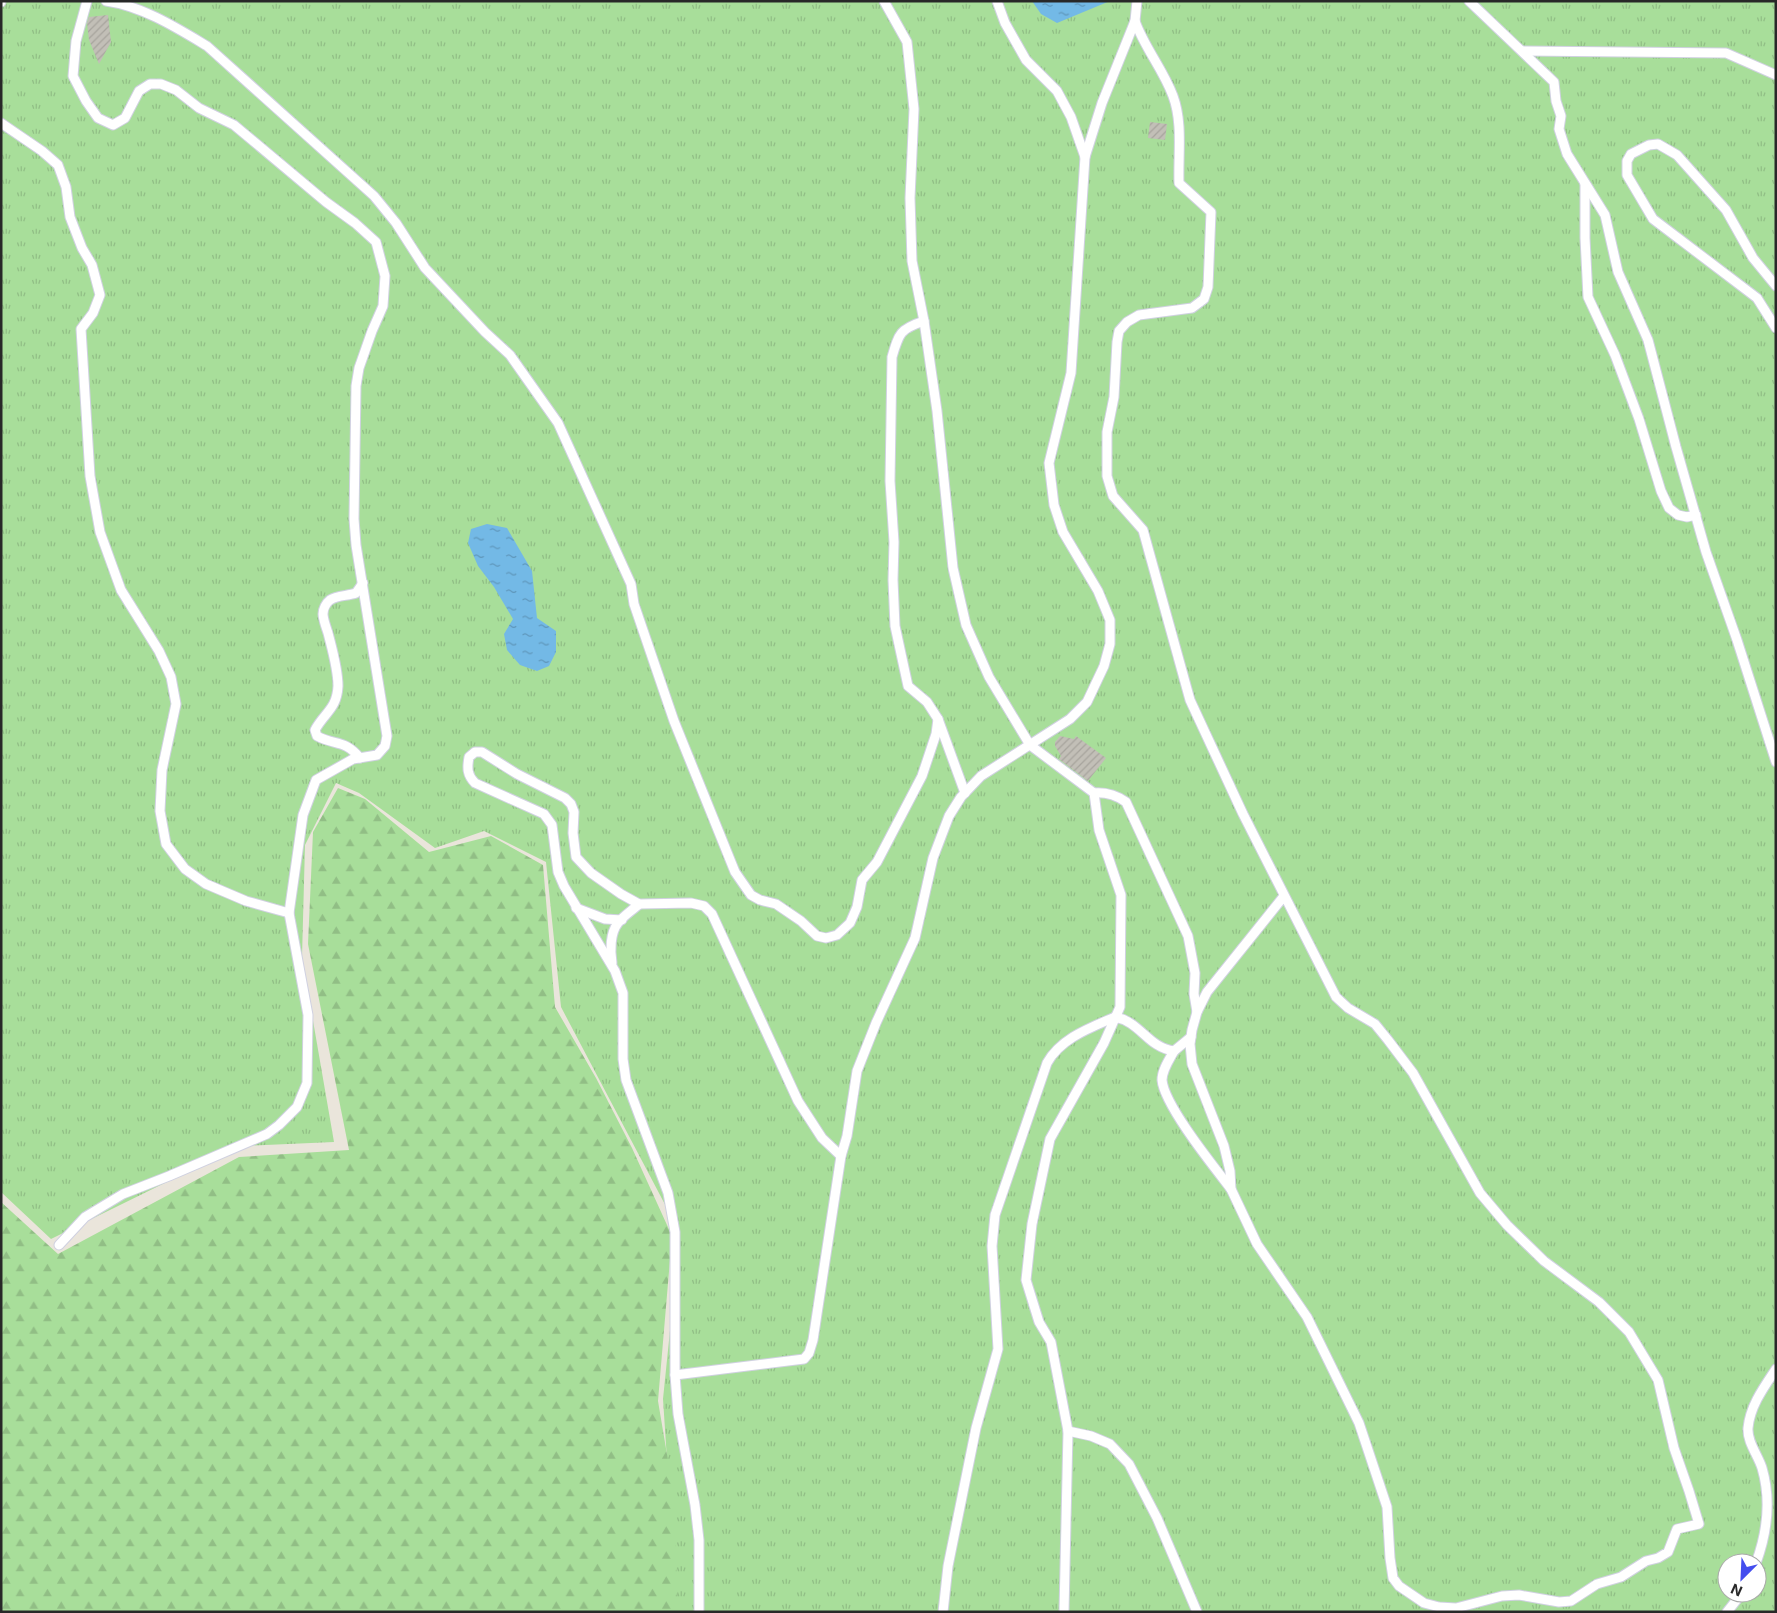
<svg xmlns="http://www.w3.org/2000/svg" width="1777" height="1613" font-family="Inter,sans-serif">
	<defs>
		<pattern id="grass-tufts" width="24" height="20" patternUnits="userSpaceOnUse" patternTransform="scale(1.25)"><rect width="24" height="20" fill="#a8de9a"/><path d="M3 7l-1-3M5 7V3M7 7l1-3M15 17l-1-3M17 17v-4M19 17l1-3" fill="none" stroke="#91be85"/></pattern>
		<pattern id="forest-firs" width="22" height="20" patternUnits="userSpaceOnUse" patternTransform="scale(1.25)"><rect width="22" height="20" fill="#a8de9a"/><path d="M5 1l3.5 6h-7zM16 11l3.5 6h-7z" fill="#91be85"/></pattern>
		<pattern id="water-ripples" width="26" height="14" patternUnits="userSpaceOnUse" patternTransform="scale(1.25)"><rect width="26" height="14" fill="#73b9e6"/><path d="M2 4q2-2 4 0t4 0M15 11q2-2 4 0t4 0" fill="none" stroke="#5e96ba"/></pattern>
		<pattern id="building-hatch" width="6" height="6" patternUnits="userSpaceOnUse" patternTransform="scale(1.25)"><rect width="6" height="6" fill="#c2bfb7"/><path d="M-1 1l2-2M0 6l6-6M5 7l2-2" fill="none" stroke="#a7a49d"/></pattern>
	</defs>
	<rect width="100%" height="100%" fill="#eae5db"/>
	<path fill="url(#grass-tufts)" fill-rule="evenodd" d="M1 1H1776V1612H677L663 1399 680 1233 561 1007 546 862 484 831 435 848 359 793 336 783 305 845 302 957 334 1142 240 1146 51 1239 1 1192ZM1727 1563H1757V1593H1727Z"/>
	<polygon fill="url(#forest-firs)" points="338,788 365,799 429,852 491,836 543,865 555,1007 596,1078 632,1148 672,1236 658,1401 674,1496 678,1612 1,1612 1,1202 58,1254 239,1157 349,1150 308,944 313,832"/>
	<g fill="url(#water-ripples)">
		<polygon points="1032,1 1110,1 1057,23 1041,14"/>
		<polygon points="487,524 507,528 532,571 537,618 556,631 556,652 549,666 537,671 520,665 507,650 504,634 513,619 494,587 478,566 468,543 471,529"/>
	</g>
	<g fill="url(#building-hatch)">
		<polygon points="108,15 111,42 99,64 89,40 87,23 89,17"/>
		<polygon points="1150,122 1167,124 1165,140 1148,138"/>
		<polygon points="1060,736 1074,739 1076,736 1106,758 1088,781 1059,759 1061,756 1055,746 1055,742"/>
	</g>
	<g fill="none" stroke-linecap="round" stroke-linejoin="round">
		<g stroke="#d0d1e1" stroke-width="11">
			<g id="lane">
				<path d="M106 1C142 6 177 28 207 46L374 196 396 223 425 268 485 332 510 355 558 423 631 584 634 604 674 721 735 872 751 895 760 900 776 904 801 921 817 936 826 938 837 935 850 923 857 907 862 880 877 862 922 776 936 734 938 719"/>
				<polyline points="884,1 907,42 914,109 910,198 912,261 924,321 937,411 953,568 966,625 989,677 1030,745 1094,793 1099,830 1121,895 1120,1007 1104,1043 1050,1139 1032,1224 1026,1280 1039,1322 1051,1342 1068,1431 1064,1612"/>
				<polyline points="997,1 1005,23 1026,60 1057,91 1071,117 1085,157"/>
				<polyline points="1469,1 1554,82 1556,101 1561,116 1559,129 1567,154 1605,215 1618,272 1648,340 1676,447 1706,552 1737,640 1776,762"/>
				<polyline points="1,2 1,1"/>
				<path d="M1135 21C1144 47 1163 69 1173 96 1183 123 1178 154 1179 183L1211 212 1208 287 1204 299 1192 308 1139 315 1127 322 1119 331 1117 342 1114 397 1107 432V476L1113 496 1143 530 1190 700 1243 814 1336 997 1348 1008 1375 1024 1388 1040 1413 1073 1480 1193 1507 1225 1544 1261 1599 1302 1629 1332 1658 1380 1674 1448 1689 1491 1699 1524 1677 1529 1668 1552 1658 1558 1646 1561 1621 1577 1597 1584 1571 1601 1559 1602 1519 1595 1502 1596 1456 1608 1439 1607 1424 1603 1399 1586 1393 1578 1390 1558 1387 1507 1359 1423 1307 1317 1257 1244 1231 1189 1230 1171 1224 1146 1192 1064 1190 1044 1192 1030 1197 1012 1207 992 1284 896"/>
				<polyline points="1523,51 1726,53 1776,75"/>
				<polyline points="1,123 42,151 58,165 66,187 70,217 82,248 92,265 100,295 93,313 81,329 90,476 100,532 121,590 159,651 171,677 176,704 162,770 160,811 166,844 185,869 206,884 246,901 289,913"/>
				<polyline points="1585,184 1585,238 1588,297 1615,355 1639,419 1661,491 1669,508 1678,515 1687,517 1696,515"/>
				<polyline points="1776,286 1753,258 1726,210 1677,155 1658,144 1649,145 1631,154 1627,161 1627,175 1653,219 1757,298 1776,328"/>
				<path d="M924 321C900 329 899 333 892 357L890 481 894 542 893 580 895 626 908 686 927 702 938 719 965 793"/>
				<path d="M360 758C344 739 336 746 317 736L315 730C324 713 337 709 338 686 338 669 332 649 328 633 326 627 323 619 323 614 323 609 326 603 330 600 337 595 348 596 356 593L363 583"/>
				<path d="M1094 793C1107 792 1116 795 1126 802L1188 936 1195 973 1194 994 1197 1012"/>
				<polyline points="576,908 605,919 622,920"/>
				<path d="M612 963C610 951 610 933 618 923 623 916 633 910 639 904"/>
				<path d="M1174 1051C1169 1060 1162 1070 1162 1080 1164 1105 1214 1167 1231 1189"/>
				<polyline points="59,1245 85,1217 123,1194 169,1176 267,1134 279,1125 297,1107 307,1083 308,1015 289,913 303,815 316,780 353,759 377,755 385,746 387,736 356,545 354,519 356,386 359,368 372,331 383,306 385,276 376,242 355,223 326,202 234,125 199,108 176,90 161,84 150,84 139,91 125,118 113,125 98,118 86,101 73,76 76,41 87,1"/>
				<polyline points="675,1375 804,1359 809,1353 813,1340 841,1156 847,1136 857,1071 876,1023 915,938 933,858 949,816 961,797 981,776 1070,719 1087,702 1104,666 1110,644 1110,620 1098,591 1063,532 1054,505 1049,463 1071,373 1085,157 1102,103 1135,21 1137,1"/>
				<polyline points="1068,1431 1091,1436 1110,1444 1129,1464 1157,1518 1197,1612"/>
				<path d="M1756 1563C1767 1533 1771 1499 1762 1468 1758 1455 1747 1442 1748 1428 1750 1406 1764 1387 1776 1369"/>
				<path d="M699 1612V1540L695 1505 678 1414 675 1375V1232L668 1193 626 1080 623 1059V993L615 971 564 886 558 872 552 825 544 814 475 783C467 775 467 768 469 757L475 752H482L517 774 565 798 571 804 574 812 573 833 576 857 591 873 621 894 639 904 691 903 704 906 712 914 798 1101 822 1138 841 1156"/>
				<path d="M943 1612 948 1566 976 1428 998 1349 992 1246 995 1215 1047 1063C1061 1038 1090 1028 1115 1017 1141 1022 1147 1047 1174 1051L1191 1037"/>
				<polyline points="1727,1612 1742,1593"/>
			</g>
		</g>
		<use href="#lane" stroke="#fff" stroke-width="9"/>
	</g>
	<rect width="1777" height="1613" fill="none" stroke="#282828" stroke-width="5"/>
	<g transform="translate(1742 1578) rotate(204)"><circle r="24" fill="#ffffff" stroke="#a9a9a9"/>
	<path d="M0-4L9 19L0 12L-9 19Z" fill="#444eee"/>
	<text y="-8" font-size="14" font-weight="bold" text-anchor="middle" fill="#282828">N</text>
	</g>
</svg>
